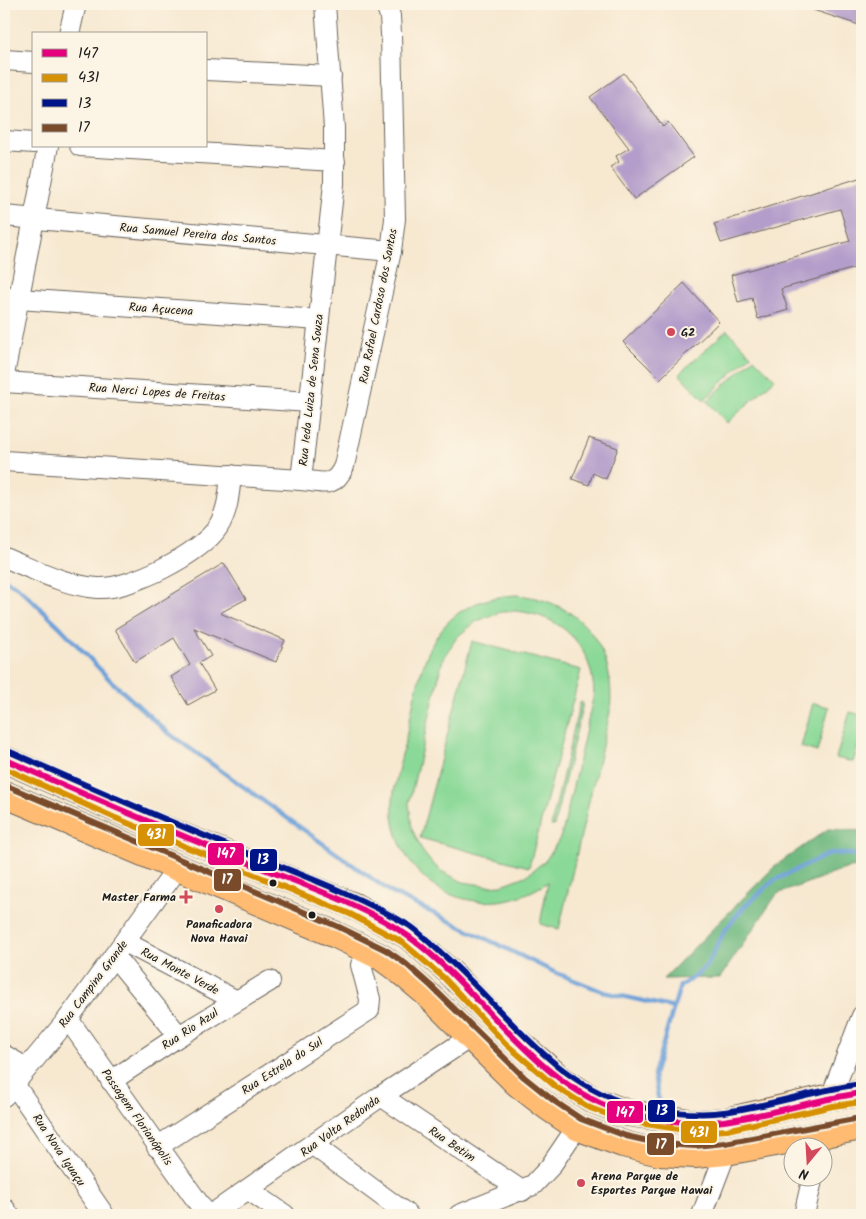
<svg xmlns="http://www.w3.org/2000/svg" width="866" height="1219" font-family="Kalam,sans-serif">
	<rect width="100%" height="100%" fill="#fcf5e5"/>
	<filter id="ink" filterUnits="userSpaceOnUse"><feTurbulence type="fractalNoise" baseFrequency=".02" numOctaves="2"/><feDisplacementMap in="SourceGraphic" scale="10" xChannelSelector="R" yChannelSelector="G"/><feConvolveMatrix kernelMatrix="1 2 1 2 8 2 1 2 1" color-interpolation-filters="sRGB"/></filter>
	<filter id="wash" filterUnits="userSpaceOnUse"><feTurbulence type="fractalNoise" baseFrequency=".0096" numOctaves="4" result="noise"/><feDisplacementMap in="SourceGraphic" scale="20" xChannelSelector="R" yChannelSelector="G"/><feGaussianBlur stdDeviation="1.12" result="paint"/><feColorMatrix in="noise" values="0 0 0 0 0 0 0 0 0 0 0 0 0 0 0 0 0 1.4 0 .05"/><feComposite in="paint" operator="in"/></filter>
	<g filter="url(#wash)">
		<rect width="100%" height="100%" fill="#f7e8d0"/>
		<g fill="#8bd998" stroke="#547a5a" fill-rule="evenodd">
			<polygon points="727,330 751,355 704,400 679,374"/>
			<polygon points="754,358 775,379 727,423 707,401"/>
			<path d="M517 595C581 601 617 648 610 712L559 929 540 924 548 882C490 922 413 899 395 828 388 799 399 770 405 742 421 671 425 600 517 595ZM514 611C562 614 593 647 594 694L564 826 560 838 546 860 526 876 502 885 489 886 463 882 441 871 431 862 423 852 412 829 409 803 443 659 457 637 477 621 501 612Z"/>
			<polygon points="472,641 581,670 529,867 420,838"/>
			<polygon points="580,702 583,703 554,826 551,826"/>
			<polygon points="813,703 829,707 817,752 801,747"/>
			<polygon points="850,712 862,715 862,734 853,762 836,758"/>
		</g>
		<polygon fill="#70b980" stroke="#466a4e" points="828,829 862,831 862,867 848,868 777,894 720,978 663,979 775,866"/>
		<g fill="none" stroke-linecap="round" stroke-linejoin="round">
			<g stroke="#6ca0d8" stroke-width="4.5">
				<polyline points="4,579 18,587 60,627 110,680 167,732 392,893 554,972 604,992 674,1008"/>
				<polyline points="659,1102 654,1075 680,986 696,976 707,965 725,930 742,909 773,881 831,853 862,855"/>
			</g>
		</g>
		<g id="blocks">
			<g fill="#b39dca">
				<polygon points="801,4 862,4 862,26 801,6"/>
				<polygon points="624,73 663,127 668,122 694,157 634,199 610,167 619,162 616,156 629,148 590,97"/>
				<polygon points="862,177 862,266 781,289 788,310 758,319 752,298 738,302 731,275 850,241 840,209 721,243 714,224"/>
				<polygon points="684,283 719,322 660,379 623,342"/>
				<polygon points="589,438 618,448 606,479 593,473 589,485 572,479"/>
				<polygon points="224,563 246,599 220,613 285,640 276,662 194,628 211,656 199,663 215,690 188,705 171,677 190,665 174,638 135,662 115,629"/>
			</g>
		</g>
	</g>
	<g filter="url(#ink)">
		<use href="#blocks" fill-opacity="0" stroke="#69635b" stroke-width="1"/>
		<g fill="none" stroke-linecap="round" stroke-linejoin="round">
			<g stroke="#69635b" stroke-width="22">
				<g id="minor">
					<polyline points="69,34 76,4"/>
					<polyline points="4,60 34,62"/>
					<polyline points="206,70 331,76"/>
					<polyline points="4,141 34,143"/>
					<polyline points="80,146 335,161"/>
					<polyline points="4,216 391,251"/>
					<polyline points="4,298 319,320"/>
					<polyline points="4,375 48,146"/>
					<polyline points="4,382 310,402"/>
					<polyline points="4,461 301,480 334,184 334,128 325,4"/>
					<path d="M301 480C323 482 334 489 344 466L391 251 395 219 391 34 390 16 386 4"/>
					<path d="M4 557C34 569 66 586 98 588 129 590 202 553 218 527 228 511 229 494 231 475"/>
					<polyline points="125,942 235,1000"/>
					<polyline points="114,956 179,1036"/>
					<polyline points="68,1019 207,1215"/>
					<polyline points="4,1055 26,1068"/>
					<polyline points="111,1081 179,1036 270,981"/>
					<polyline points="14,1084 104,1215"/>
					<polyline points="4,1096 68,1019 177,869"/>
					<polyline points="381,1096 522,1191"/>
					<polyline points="831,1097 862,1016"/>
					<polyline points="313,1145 408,1215"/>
					<polyline points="157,1147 369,1010 370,999 361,965"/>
					<polyline points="249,1190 285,1215"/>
					<polyline points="4,1208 9,1215"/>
					<polyline points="211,1215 381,1096 469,1038"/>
					<polyline points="459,1215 533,1185 550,1167 577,1127"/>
					<polyline points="702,1215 726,1152"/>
					<polyline points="804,1215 813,1176"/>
				</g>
			</g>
			<g stroke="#69635b" stroke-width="28">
				<g id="major">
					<polyline points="4,759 116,809 354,906 407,935 450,972 512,1037 562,1080 593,1100 628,1113 697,1123 726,1121 831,1097 862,1093"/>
					<polyline points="4,794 336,935 381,957 400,971 425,992 518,1084 549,1108 577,1127 623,1144 660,1153 695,1155 726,1152 862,1127"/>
				</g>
			</g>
			<use href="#minor" stroke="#fff" stroke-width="20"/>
			<use href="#major" stroke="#ffbb71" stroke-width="26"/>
			<g stroke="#fcf5e5" stroke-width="10">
				<path id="bus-1" d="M4 759C87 796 170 831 254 865 303 885 365 905 408 936 481 988 537 1090 628 1113 658 1120 694 1125 724 1121 771 1115 816 1099 862 1093"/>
			</g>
			<g stroke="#fcf5e5" stroke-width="10">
				<polyline id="bus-2" points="4,768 113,817 350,914 402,942 444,978 506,1044 556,1087 590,1108 626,1121 698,1132 727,1130 833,1106 862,1102"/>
			</g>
			<g stroke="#fcf5e5" stroke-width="10">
				<path id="bus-3" d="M8 751C83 784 158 817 234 848 293 872 354 893 410 926 420 933 430 943 439 951 500 1003 548 1080 628 1104 653 1111 698 1116 724 1112 770 1106 815 1090 861 1084"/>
			</g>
			<g stroke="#fcf5e5" stroke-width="10">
				<polyline id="bus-4" points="7,786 339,927 386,950 406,964 431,986 524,1077 554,1101 581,1119 626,1136 661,1144 695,1146 725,1143 860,1118"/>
			</g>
			<use href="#bus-1" stroke="#e5007d" stroke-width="6"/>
			<use href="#bus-2" stroke="#d69104" stroke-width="6"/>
			<use href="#bus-3" stroke="#001489" stroke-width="6"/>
			<use href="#bus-4" stroke="#7a4b2a" stroke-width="6"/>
		</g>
	</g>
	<g fill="#d1495b" stroke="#fcf5e5" stroke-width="2">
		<circle cx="671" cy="332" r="5"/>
		<path d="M183.5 889.5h5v5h5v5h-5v5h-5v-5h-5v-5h5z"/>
		<circle cx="219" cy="909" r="5"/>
		<circle cx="581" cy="1183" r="5"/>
	</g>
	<g fill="#1c1c1c" stroke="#fcf5e5" stroke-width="2">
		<circle cx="273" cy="883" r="4.5"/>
		<circle cx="312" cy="915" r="4.5"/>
	</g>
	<g text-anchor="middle" stroke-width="4" stroke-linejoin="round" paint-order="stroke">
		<g font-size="12" fill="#1c1c1c" stroke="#fcf5e5">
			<text transform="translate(198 234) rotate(5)" y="4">Rua Samuel Pereira dos Santos</text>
			<text transform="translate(378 306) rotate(-79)" y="4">Rua Rafael Cardoso dos Santos</text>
			<text transform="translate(161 309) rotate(4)" y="4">Rua Açucena</text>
			<text transform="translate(311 390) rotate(-84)" y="4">Rua Ieda Luiza de Sena Souza</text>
			<text transform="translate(157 392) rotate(4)" y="4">Rua Nerci Lopes de Freitas</text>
			<text transform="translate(180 971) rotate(28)" y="4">Rua Monte Verde</text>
			<text transform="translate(93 984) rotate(-53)" y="4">Rua Campina Grande</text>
			<text transform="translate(190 1029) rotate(-33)" y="4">Rua Rio Azul</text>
			<text transform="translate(282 1066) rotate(-33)" y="4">Rua Estrela do Sul</text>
			<text transform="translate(137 1117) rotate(55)" y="4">Passagem Florianópolis</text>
			<text transform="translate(340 1126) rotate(-36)" y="4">Rua Volta Redonda</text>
			<text transform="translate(452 1144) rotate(34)" y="4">Rua Betim</text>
			<text transform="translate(59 1150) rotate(56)" y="4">Rua Nova Iguaçu</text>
		</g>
		<g font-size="12" font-weight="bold" fill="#1c1c1c" stroke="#fcf5e5" text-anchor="start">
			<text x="681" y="336">G2</text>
			<text x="176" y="901" text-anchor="end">Master Farma</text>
			<text x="219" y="928" text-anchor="middle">Panaficadora<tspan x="219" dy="14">Nova Havai</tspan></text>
			<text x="591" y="1180">Arena Parque de<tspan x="591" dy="14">Esportes Parque Hawai</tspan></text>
		</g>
	</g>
	<g stroke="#fcf5e5" stroke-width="2">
		<rect x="137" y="823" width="38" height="24" rx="5" fill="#d69104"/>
		<rect x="207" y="842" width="38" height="24" rx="5" fill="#e5007d"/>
		<rect x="249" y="848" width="29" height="24" rx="5" fill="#001489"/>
		<rect x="213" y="868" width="29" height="24" rx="5" fill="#7a4b2a"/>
		<rect x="647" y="1099" width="29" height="24" rx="5" fill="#001489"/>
		<rect x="606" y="1100" width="38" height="24" rx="5" fill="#e5007d"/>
		<rect x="680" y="1120" width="38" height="24" rx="5" fill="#d69104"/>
		<rect x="646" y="1132" width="29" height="24" rx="5" fill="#7a4b2a"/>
	</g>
	<g font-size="14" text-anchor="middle" font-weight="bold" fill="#fff">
		<text x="156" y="839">431</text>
		<text x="226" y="858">147</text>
		<text x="263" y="864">13</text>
		<text x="227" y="884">17</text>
		<text x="662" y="1115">13</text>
		<text x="625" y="1117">147</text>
		<text x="699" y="1137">431</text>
		<text x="661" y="1149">17</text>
	</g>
	<rect width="866" height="1219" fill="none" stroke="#fcf5e5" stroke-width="20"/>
	<rect x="32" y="32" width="175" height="115" fill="#fcf5e5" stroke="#a29e95"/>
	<rect x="42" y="49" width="25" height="8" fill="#e5007d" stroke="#a29e95"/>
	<text x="78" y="58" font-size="15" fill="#1c1c1c">147</text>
	<rect x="42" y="74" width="25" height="8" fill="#d69104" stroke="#a29e95"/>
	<text x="78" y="82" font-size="15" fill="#1c1c1c">431</text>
	<rect x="42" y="99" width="25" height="8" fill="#001489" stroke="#a29e95"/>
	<text x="78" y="108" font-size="15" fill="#1c1c1c">13</text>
	<rect x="42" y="124" width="25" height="8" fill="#7a4b2a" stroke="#a29e95"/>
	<text x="78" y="132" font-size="15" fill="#1c1c1c">17</text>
	<g transform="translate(808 1162) rotate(198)"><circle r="24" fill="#fcf5e5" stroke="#a29e95"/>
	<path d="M0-4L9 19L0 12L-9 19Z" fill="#d1495b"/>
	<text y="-8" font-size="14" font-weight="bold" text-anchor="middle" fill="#1c1c1c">N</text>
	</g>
</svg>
